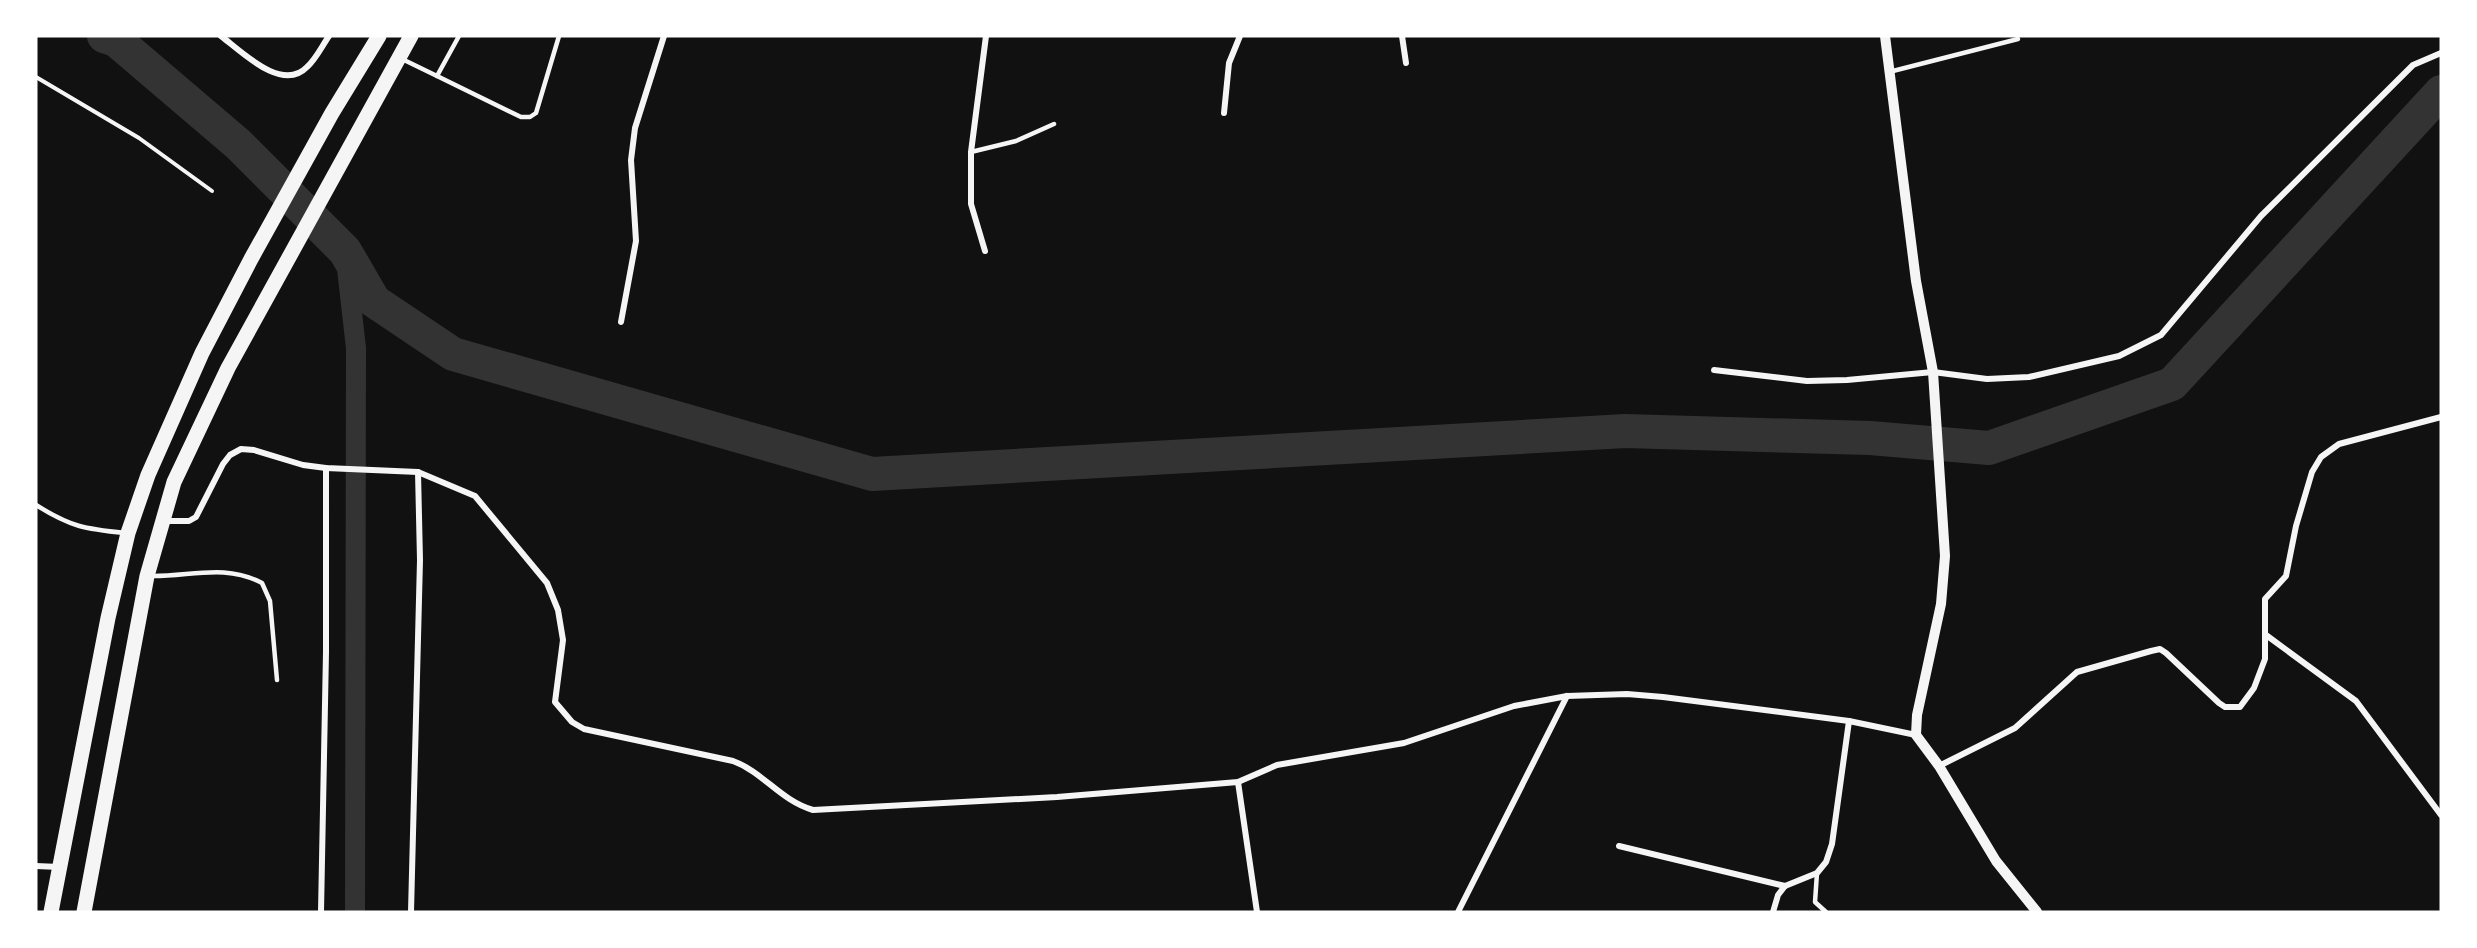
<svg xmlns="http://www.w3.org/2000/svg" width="2477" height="948" font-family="Helvetica,sans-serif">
	<rect width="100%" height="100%" fill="#111"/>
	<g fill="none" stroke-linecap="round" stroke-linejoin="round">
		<polyline stroke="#333" stroke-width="20" points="345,251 356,348 355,912"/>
		<polyline stroke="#333" stroke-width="34" points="104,36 116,40 238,144 345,251 374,301 453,354 872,474 1625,431 1870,438 1989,448 2172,384 2441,92"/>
		<polyline stroke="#f5f5f5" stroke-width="4" points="36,77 139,138 212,191"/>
		<g stroke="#f5f5f5" stroke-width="4.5">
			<polyline points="402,59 437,76 459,36"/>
			<polyline points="1889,72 2018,39"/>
			<polyline points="437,76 521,117 530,117 536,113 559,36"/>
			<polyline points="971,152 1016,141 1054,124"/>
			<path d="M36 505C71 527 85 529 125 533"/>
			<path d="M150 576C190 577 224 563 262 583L270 601 277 680"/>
			<polyline points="1817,873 1815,902 1826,912"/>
		</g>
		<g stroke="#f5f5f5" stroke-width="6">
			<path d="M221 36C241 51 282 93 307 67 316 59 322 46 329 36"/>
			<polyline points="1402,36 1406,63"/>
			<polyline points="1224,113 1229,63 1240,36"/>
			<polyline points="985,251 971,204 971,152 986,36"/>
			<polyline points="621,322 636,241 631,160 635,128 664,36"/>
			<polyline points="1714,370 1807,381 1847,380 1933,372 1987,379 2029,377 2119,356 2161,335 2261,216 2413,65 2441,53"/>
			<path d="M165 521H189L196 517 223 464 230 455 241 449 254 450 303 465 326 468 418 472 475 496 547 583 558 610 563 640 555 702 572 722 584 729 733 761C763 772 781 801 813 810L1057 797 1238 782 1277 765 1404 743 1514 706 1567 696 1627 694 1663 697 1849 721 1916 735"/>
			<polyline points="2266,635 2356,701 2441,815"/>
			<polyline points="1939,766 2015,728 2077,672 2151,651 2160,649 2166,653 2219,703 2225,707 2240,707 2254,688 2265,659 2265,599 2286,576 2296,526 2312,472 2321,457 2339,444 2441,417"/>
			<polyline points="1238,782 1257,912"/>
			<polyline points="1619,846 1785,886"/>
			<polyline points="36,866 59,867"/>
			<polyline points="321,912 326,652 326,468"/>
			<polyline points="411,912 420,560 418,472"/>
			<polyline points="1458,912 1567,696"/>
			<polyline points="1773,912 1778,895 1785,886 1817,873 1826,862 1832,844 1849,721"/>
		</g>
		<polyline stroke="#f5f5f5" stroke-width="10" points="1885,36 1916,281 1933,372 1945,556 1941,604 1917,715 1916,735 1939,766 1996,861 2037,912"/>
		<g stroke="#f5f5f5" stroke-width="15">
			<polyline points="51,912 108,618 128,533 148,475 202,353 251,259 332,113 379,36"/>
			<polyline points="84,912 147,576 174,482 228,368 411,36"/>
		</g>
	</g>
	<rect width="2477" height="948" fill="none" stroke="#ffffff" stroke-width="75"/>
</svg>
